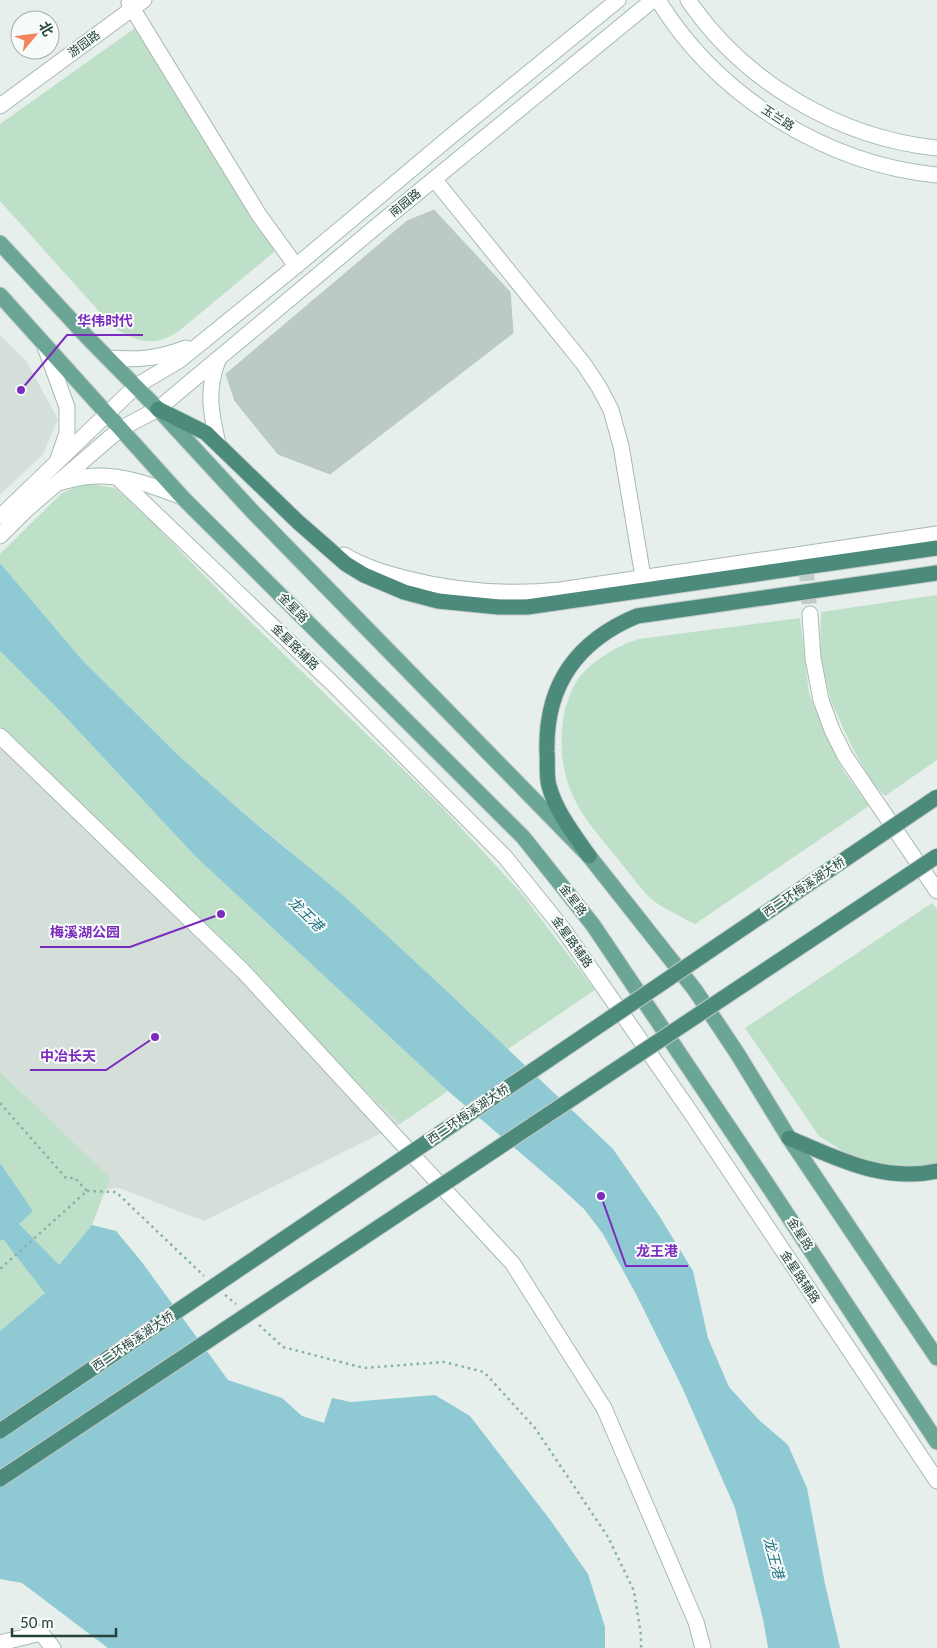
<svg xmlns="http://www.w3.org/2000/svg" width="937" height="1648" font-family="Lato,'Noto Sans SC',sans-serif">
	<rect width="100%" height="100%" fill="#e6efeb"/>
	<g fill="#d4dfda">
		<polygon points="0,335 26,361 58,419 43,454 0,495"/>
		<polygon points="0,736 400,1124 204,1221 119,1188 87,1191 0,1103"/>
	</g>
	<g fill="#bfe0c8">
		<path d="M135 28 138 29 275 248 273 253 179 331C154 348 138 342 114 328L0 201V124Z"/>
		<polygon points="86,483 115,488 151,521 230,602 441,806 522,894 595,990 508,1049 450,994 284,846 242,812 177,754 83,661 0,563 0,554 62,493"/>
		<polygon points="937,595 937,760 885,796 872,782 852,747 831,701 820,655 821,612"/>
		<path d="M800 618 809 693 824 732 844 772 869 806 695 924C682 917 668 911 655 902 645 895 627 870 618 859 601 838 583 819 572 794 558 762 557 716 575 684 587 663 616 646 639 639Z"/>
		<polygon points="0,651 59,710 196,857 448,1091 400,1124 0,736"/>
		<polygon points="932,903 937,909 937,1165 897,1169 858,1161 819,1136 745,1028"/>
		<polygon points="0,1072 110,1178 92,1225 59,1265 45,1293 0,1331"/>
	</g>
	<g fill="#8ec9d4">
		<polygon points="0,563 83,661 177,754 242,812 345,897 450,994 613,1149 660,1217 693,1271 708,1338 729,1387 759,1420 788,1445 807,1488 825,1584 840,1648 768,1648 763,1619 735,1508 682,1387 636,1294 603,1234 584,1209 559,1186 448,1091 196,857 59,710 0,651"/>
		<polygon points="0,1163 33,1211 19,1224 59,1265 92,1225 116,1231 141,1261 228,1380 282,1398 302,1416 324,1423 332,1398 351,1402 435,1395 470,1416 551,1521 588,1574 605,1627 605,1648 108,1648 22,1583 0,1579 0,1331 45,1293 3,1239 0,1241"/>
	</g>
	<polygon fill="#bbcac4" stroke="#b8c9c2" points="434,210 510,292 513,333 330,474 278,454 235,401 226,374 407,221"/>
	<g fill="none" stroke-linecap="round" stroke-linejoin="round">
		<polyline stroke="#bfccc8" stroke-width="15" stroke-dasharray="15 8" stroke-linecap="butt" points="806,566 810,614"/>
		<g stroke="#a8b8b2" stroke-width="17">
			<g id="minor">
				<polyline points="129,3 259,215 296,266"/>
				<polyline points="434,179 583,363 599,387 611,410 621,446 643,577"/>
				<polyline points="0,517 136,386"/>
				<polyline points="0,536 26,510 120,429 158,409"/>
				<polyline points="810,614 813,658 821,700 832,730 845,756 937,891"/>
				<polyline points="0,736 243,971 513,1264 604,1408 696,1622 703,1648"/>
				<polyline points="0,1643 41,1633 53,1648"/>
			</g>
		</g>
		<g stroke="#a8b8b2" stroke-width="17">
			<g id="tertiary">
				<polyline points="0,106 144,0"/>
				<polyline points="117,477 332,683 505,857 563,929 689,1110 937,1481"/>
				<path d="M344 555C364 567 385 573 408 579 459 592 508 595 560 590L937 534"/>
			</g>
		</g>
		<g stroke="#a4bbb3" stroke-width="17">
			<g id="secondary">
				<path d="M658 0C717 96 825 164 937 175"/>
				<path d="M688 0C744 82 839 138 937 148"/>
				<polyline points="44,344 67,407 67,433 57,462"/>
				<path d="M108 358C137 360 158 359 186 348"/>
				<polyline points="136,386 180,360 296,266 456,132 618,0"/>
				<polyline points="158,409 378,225 653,0"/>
				<path d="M218 444C211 413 206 391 218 360"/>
				<path d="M58 483C67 481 76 478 84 477 118 472 151 485 182 497"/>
			</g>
		</g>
		<g stroke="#c2cac8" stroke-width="17">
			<g id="primary">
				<polyline points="0,243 88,338 158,409 252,511 589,856 695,990 737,1053 789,1138 937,1358"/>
				<polyline points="0,295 182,497 523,837 593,925 763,1178 937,1442"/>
			</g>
		</g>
		<g stroke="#c2cac8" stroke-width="17">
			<g id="trunk">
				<polyline points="158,409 206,433 298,522 346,564 364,575 404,592 438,601 499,607 527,607 937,548"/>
				<path d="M589 856C574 834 556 812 549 786 546 776 548 763 547 752 545 685 577 641 637 616L937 573"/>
				<path d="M789 1138C836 1158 884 1183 937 1171"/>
			</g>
		</g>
		<g stroke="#86b3a5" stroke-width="2.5" stroke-dasharray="2.5 4" stroke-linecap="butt">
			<polyline points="0,1103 66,1178 75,1178 87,1191 0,1269"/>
			<polyline points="87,1191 116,1192 204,1276"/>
			<polyline points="225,1295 236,1304"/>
			<polyline points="259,1325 283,1347 364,1368 444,1362 484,1372 535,1428 608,1537 634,1591 641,1635 641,1648"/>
		</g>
		<use href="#minor" stroke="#fff" stroke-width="15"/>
		<use href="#tertiary" stroke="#fff" stroke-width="15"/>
		<use href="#secondary" stroke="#fff" stroke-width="15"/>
		<use href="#primary" stroke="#6aa596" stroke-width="15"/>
		<use href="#trunk" stroke="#4c8a7c" stroke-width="15"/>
		<g stroke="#c2cac8" stroke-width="17" stroke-linecap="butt">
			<g id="trunk-bridge">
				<polyline points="0,1431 937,797"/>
				<polyline points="0,1479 937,856"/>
			</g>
		</g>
		<use href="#trunk-bridge" stroke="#4c8a7c" stroke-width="15"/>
	</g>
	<g text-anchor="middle" stroke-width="4" stroke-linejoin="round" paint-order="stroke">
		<g font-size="12" fill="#24423a" stroke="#f7fbf9">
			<text transform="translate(84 44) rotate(-36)" y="4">游园路</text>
			<text transform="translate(778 118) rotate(33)" y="4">玉兰路</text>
			<text transform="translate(405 203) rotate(-39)" y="4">南园路</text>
			<text transform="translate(293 608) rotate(45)" y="4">金星路</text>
			<text transform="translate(295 647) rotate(44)" y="4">金星路辅路</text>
			<text transform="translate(804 887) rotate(-34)" y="4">西二环梅溪湖大桥</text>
			<text transform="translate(573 900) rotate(52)" y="4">金星路</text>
			<text transform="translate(572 942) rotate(54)" y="4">金星路辅路</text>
			<text transform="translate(468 1114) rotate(-34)" y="4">西二环梅溪湖大桥</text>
			<text transform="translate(800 1234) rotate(57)" y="4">金星路</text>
			<text transform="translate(800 1277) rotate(56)" y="4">金星路辅路</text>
			<text transform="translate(133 1341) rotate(-34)" y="4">西二环梅溪湖大桥</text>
		</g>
		<g font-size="14" font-style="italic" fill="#1c6f80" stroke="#f7fbf9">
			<text transform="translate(306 914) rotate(44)" y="5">龙王港</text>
			<text transform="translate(774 1558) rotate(75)" y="5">龙王港</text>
		</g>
	</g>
	<path fill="none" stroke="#7b2cbf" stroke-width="2" d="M21 390L67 335H143M221 914L130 947H40M155 1037L106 1070H30M601 1196L626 1266H688"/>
	<g fill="#7b2cbf" stroke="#f7fbf9" stroke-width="2">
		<circle cx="21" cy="390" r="5"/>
		<circle cx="221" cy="914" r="5"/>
		<circle cx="155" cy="1037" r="5"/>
		<circle cx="601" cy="1196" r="5"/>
	</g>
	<g font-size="14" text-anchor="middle" font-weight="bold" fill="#7b2cbf" stroke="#f7fbf9" stroke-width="4" stroke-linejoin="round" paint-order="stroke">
		<text x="105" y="326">华伟时代</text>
		<text x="85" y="937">梅溪湖公园</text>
		<text x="68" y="1061">中冶长天</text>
		<text x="657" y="1256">龙王港</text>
	</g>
	<g transform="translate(35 35) rotate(61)"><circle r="24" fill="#f7fbf9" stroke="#a3b1ad"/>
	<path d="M0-4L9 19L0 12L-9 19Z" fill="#f4845f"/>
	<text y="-8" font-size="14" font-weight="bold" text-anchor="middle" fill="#24423a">北</text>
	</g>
	<path d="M12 1628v8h104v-8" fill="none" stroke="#24423a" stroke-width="2.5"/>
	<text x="20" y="1628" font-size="15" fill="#24423a" stroke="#f7fbf9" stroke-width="4" paint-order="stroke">50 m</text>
</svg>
